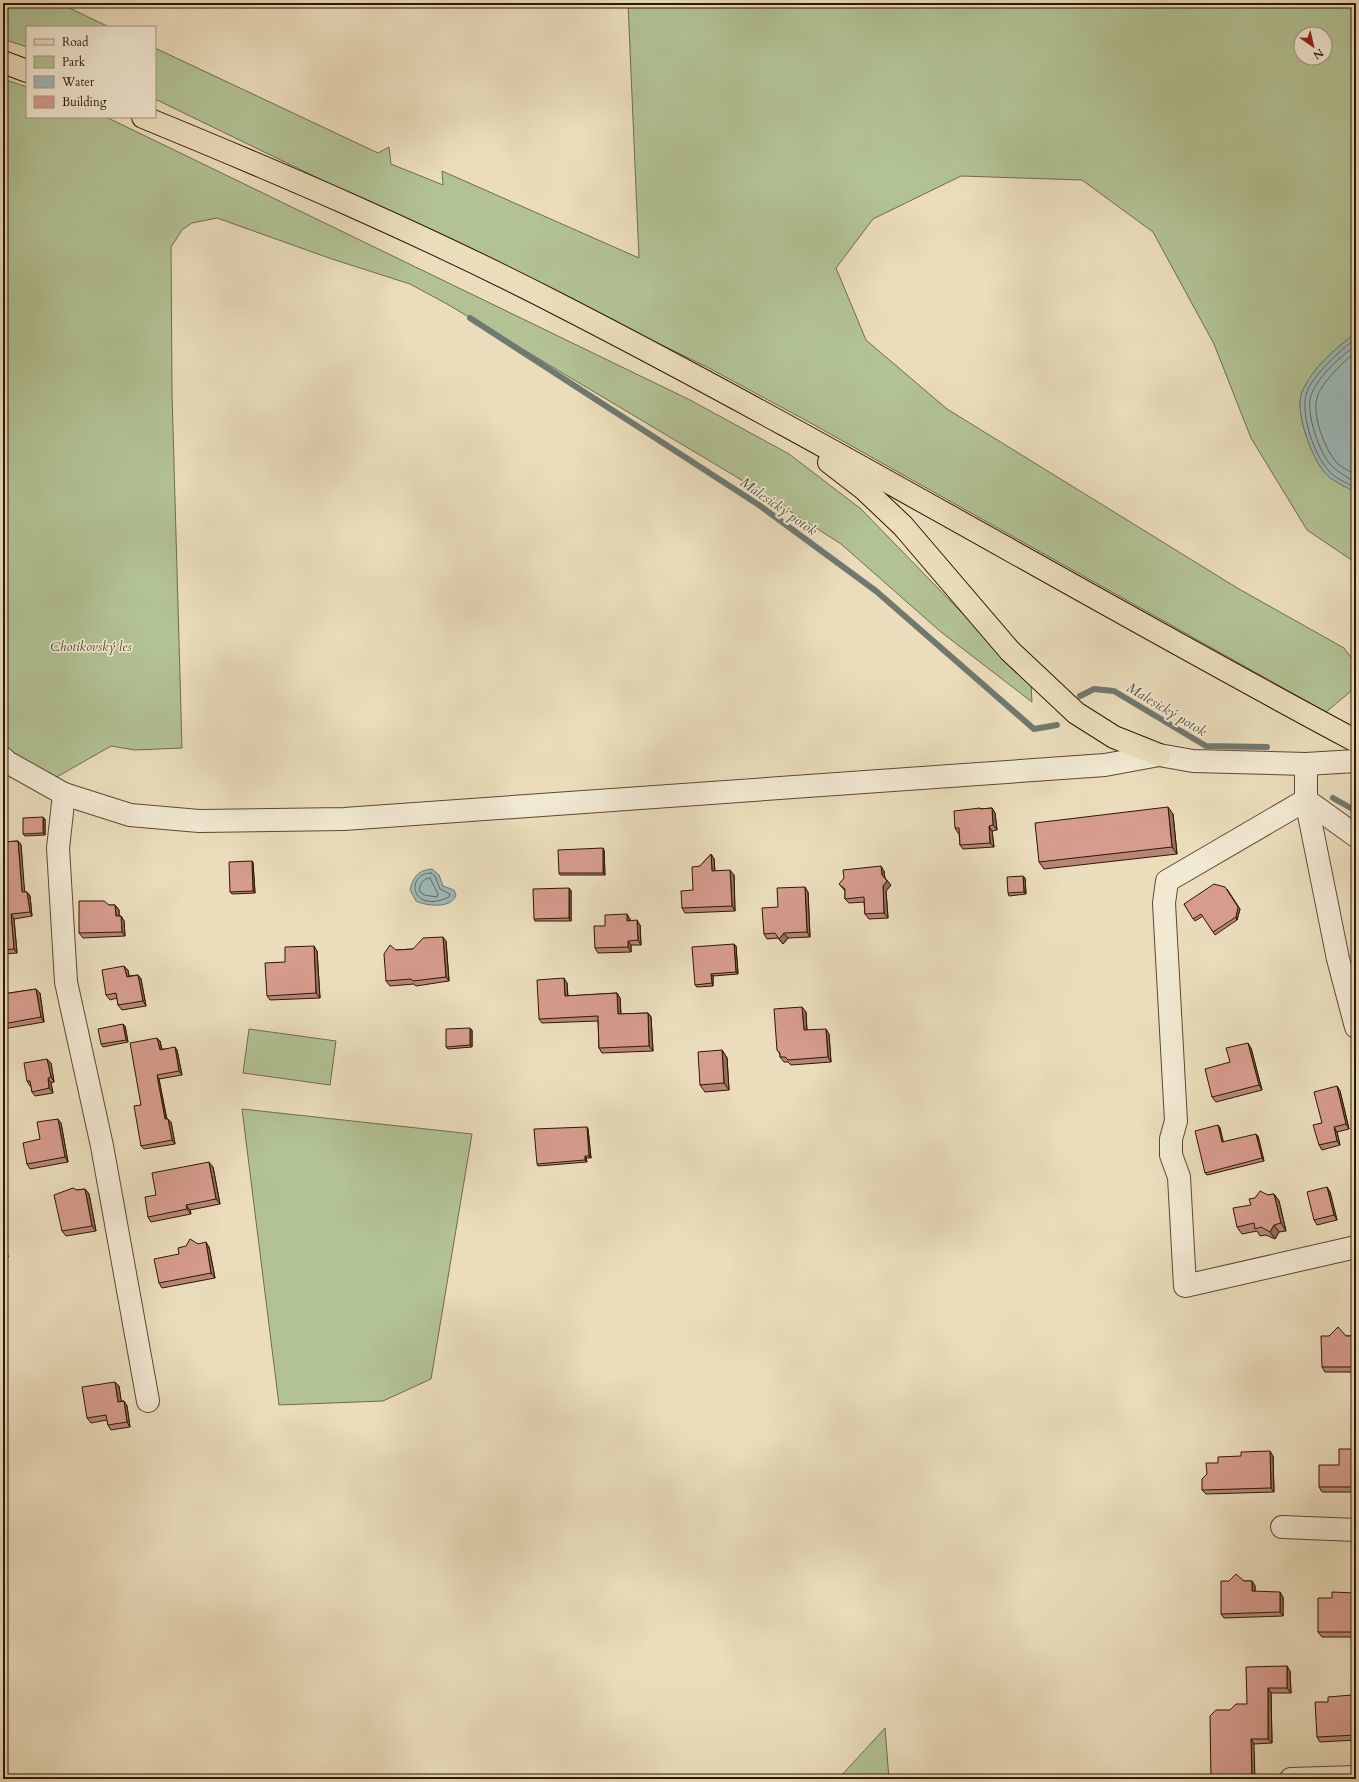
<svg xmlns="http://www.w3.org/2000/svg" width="1359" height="1782" font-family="Cardo,serif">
	<rect width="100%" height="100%" fill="#ebddbc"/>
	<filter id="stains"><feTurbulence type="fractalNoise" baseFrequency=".005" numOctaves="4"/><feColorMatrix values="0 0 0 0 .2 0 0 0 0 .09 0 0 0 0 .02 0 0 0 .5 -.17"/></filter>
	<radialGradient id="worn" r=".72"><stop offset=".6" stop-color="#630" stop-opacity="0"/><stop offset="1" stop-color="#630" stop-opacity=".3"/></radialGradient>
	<g fill="#b2c294" stroke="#706c4a" fill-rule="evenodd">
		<polygon points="3,3 59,3 109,27 27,27 27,47 3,39"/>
		<path d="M628 3H1356V333C1335 349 1313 367 1302 392 1294 411 1312 458 1325 473 1332 481 1347 487 1356 493V563L1307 530 1251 438 1214 344 1153 232 1082 180 961 176 873 219 836 268 866 340 947 409 1239 589 1344 648 1356 664V687L1326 712 807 421 707 367 155 99V48L378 153 389 147 391 164 443 185 442 171 639 258ZM1301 34H1325V58H1301Z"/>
		<polygon points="3,79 27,87 27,117 106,117 690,400 789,454 861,509 1031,684 1032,702 941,632 841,544 735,476 447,304 410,284 332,259 217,218 192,223 182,230 171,247 172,392 182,748 135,750 111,746 55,778 18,760 3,742"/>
		<polygon points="249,1029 336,1041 330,1085 243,1073"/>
		<polygon points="242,1109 472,1134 431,1379 383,1401 279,1405"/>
		<polygon points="885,1728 889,1779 840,1779 840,1777"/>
	</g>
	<g fill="#9cbaba" stroke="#707970">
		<path d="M1356 333V493C1347 487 1332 481 1325 473 1312 458 1294 411 1302 392 1313 367 1335 349 1356 333Z"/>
		<path d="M432 869 439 875 443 886 454 890 456 895C452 909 426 906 416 901L410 890C413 877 418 870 432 869Z"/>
	</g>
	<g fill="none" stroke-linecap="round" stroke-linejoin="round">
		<g stroke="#65685e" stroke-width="1">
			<path d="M1356 338C1341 350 1310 377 1306 395 1301 416 1314 454 1328 470 1334 478 1347 483 1356 488"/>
			<path d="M1356 345C1339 358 1319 375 1311 395 1305 412 1320 456 1333 467 1339 473 1349 478 1356 483"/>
			<path d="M1356 352C1344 361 1320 384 1317 398 1312 416 1325 449 1336 462 1340 467 1350 471 1356 475"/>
			<path d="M431 873 435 876 440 889 450 894 449 897C410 915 405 873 431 873Z"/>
			<path d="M430 878 438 894 437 897 424 895 420 892C418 886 423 878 430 878Z"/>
		</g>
		<g stroke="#707970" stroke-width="6">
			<polyline points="470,318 759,505 876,591 1034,729 1057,725"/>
			<polyline points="1080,696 1094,689 1114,691 1206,746 1267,747"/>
			<polyline points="1333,798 1356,811"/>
		</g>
		<g stroke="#5d4830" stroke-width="24">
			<g id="minor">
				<polyline points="3,758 7,762 64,794 130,815 199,821 344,819 1105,765 1159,755 1193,761 1306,764 1356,761"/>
				<polyline points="1306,764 1306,800 1338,959 1356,1027"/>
				<polyline points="64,794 58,848 66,982 102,1146 148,1401"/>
				<polyline points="1306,800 1167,881 1164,903 1176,1121 1171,1139 1171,1155 1179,1177 1185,1286 1356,1247"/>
				<polyline points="1306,800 1356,836"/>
				<polyline points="1282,1527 1356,1530"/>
				<polyline points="1291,1779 1356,1777"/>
			</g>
		</g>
		<g stroke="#2e1701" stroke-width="24">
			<g id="major">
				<polyline points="3,62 27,71"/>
				<path d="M143 117C282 174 422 234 556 303 827 442 1088 598 1356 741"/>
				<polyline points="829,462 864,489 903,526 1010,651 1076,713 1114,737 1159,755"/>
			</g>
		</g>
		<use href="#minor" stroke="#f2e9d3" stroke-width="22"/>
		<use href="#major" stroke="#ebddbc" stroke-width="22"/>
	</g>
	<g fill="#b88679" stroke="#2e1701">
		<polygon points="980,808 981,809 992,808 995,813 997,830 992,831 994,847 963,849 960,845 959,833 958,833 955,828"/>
		<polygon points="1173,814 1177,854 1044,869 1039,862"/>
		<polygon points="45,819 45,835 25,836 23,834"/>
		<polygon points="18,841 21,845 24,892 27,892 30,896 32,916 14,919 17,953 3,954 3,842"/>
		<polygon points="604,850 605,875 560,875 559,873"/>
		<polygon points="711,854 714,859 715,871 734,875 735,911 685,913 682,908 693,890 700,866"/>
		<polygon points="252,861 253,863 255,893 232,894 230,892"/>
		<polygon points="884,871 885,878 891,885 886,891 888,918 869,919 865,914 864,902 849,903 845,899 845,891 839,884"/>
		<polygon points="1023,876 1025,878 1026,894 1009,896 1008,893"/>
		<polygon points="569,888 571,891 571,921 535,921 534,919"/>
		<polygon points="808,892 810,937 788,938 783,944 778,938 767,939 764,934 778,907"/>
		<polygon points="1184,904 1240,909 1237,920 1215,935 1203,916 1195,921"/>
		<polygon points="109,905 115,905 119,910 119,916 121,916 124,921 125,936 83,938 79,933"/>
		<polygon points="630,919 630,920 640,925 641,945 631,945 631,952 598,953 595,948 605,926"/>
		<polygon points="446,941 449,981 416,986 414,984 390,986 386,981 396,950 413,949"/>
		<polygon points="734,944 736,946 738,974 713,976 713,986 697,987 695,985"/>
		<polygon points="317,951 320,998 270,1000 267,996 285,962"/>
		<polygon points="124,966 128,970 129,976 138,975 141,979 146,1006 122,1010 118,1005 117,998 110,1000 106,995"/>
		<polygon points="567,983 568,996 617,993 620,998 621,1014 648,1013 651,1017 653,1051 602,1053 599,1048 598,1021 542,1023 539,1019"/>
		<polygon points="36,989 40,993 44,1022 3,1029 3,994"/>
		<polygon points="806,1012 807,1030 829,1034 831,1062 791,1065 788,1062 784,1062 780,1057 780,1054 777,1050"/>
		<polygon points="125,1026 128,1042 103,1047 101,1044"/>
		<polygon points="472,1030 472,1047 448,1049 446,1047"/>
		<polygon points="160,1041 162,1049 177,1050 182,1075 159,1079 167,1119 168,1119 171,1122 175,1144 144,1149 141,1146 141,1105"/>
		<polygon points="1251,1048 1262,1090 1216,1102 1212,1097 1230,1062"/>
		<polygon points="722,1050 727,1058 729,1090 705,1092 700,1085"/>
		<polygon points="51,1063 54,1082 51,1083 53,1093 35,1096 32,1092 31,1086 30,1086 27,1081"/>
		<polygon points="1337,1086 1340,1091 1349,1129 1337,1132 1340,1145 1322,1150 1319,1145 1322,1123"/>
		<polygon points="61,1123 68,1162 30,1169 27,1164 40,1139"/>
		<polygon points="1218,1125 1220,1128 1223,1142 1258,1136 1264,1161 1207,1175 1205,1173"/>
		<polygon points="587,1127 588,1129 591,1158 586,1158 587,1162 538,1166 537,1164"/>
		<polygon points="213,1167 220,1204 190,1210 191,1214 151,1222 148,1217 156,1195"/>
		<polygon points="1327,1187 1330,1192 1337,1220 1317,1225 1314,1220"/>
		<polygon points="85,1189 89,1194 96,1231 66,1236 62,1231 77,1190"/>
		<polygon points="1274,1194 1279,1201 1286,1231 1279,1232 1275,1239 1266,1235 1260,1236 1257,1231 1242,1234 1237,1227 1251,1205 1268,1195"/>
		<polygon points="3,1238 4,1238 5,1240 8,1257 3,1258"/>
		<polygon points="198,1244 209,1247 215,1278 162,1288 159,1283 179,1254"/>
		<polygon points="1346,1336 1354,1336 1356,1339 1356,1372 1325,1372 1322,1367"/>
		<polygon points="119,1386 121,1401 124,1401 127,1406 130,1427 111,1430 108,1425 107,1420 91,1423 87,1418"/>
		<polygon points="1356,1449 1356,1492 1322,1492 1319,1487 1339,1465"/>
		<polygon points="1273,1456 1274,1492 1206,1494 1202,1490 1218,1463"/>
		<polygon points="1244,1581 1252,1581 1255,1586 1255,1592 1283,1597 1283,1616 1224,1618 1221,1614"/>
		<polygon points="1356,1593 1356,1637 1322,1637 1318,1632 1332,1598"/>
		<polygon points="1290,1671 1291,1693 1271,1693 1272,1743 1254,1744 1230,1710 1247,1704"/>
		<polygon points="1352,1695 1355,1700 1356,1740 1320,1742 1317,1737 1328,1702"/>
	</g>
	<g fill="#966d63" stroke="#2e1701">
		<polygon points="1168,807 1173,814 1177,854 1172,847"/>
		<polygon points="992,808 995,813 997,830 993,825"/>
		<polygon points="43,817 45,819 45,835 43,833"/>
		<polygon points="989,826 992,831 994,847 990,843"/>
		<polygon points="18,841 21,845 25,896 22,892"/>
		<polygon points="603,848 604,850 605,875 603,873"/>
		<polygon points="711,854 714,859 715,876 712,871"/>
		<polygon points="252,861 253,863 255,893 253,891"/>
		<polygon points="881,866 884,871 885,880 882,875"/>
		<polygon points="730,870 734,875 735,911 732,906"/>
		<polygon points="1023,876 1025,878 1026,894 1024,892"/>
		<polygon points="887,881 891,885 886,891 888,918 884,913 883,886"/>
		<polygon points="805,887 808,892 810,937 807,932"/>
		<polygon points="569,888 571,891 571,921 569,918"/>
		<polygon points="1227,889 1240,909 1237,920 1236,917"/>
		<polygon points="27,892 30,896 32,916 30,912"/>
		<polygon points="115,905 119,910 119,921 116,916"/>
		<polygon points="11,914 14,919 17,953 14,949"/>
		<polygon points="627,914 630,919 630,925 627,921"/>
		<polygon points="121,916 124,921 125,936 122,932"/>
		<polygon points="637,920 640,925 641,945 638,940"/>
		<polygon points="784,933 788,938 783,944 779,939"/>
		<polygon points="443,937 446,941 449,981 446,977"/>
		<polygon points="628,941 631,945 631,952 628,947"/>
		<polygon points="734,944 736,946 738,974 736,972"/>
		<polygon points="314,946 317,951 320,998 316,993"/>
		<polygon points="124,966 128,970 130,982 127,977"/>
		<polygon points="711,974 713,976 713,986 712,983"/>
		<polygon points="138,975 141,979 146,1006 143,1001"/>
		<polygon points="564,978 567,983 568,1001 565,996"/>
		<polygon points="36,989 40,993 44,1022 41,1017"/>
		<polygon points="617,993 620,998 621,1019 618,1014"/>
		<polygon points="802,1007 806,1012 807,1035 804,1030"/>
		<polygon points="648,1013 651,1017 653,1051 649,1046"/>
		<polygon points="123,1024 125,1026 128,1042 126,1040"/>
		<polygon points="470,1028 472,1030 472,1047 470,1045"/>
		<polygon points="826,1029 829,1034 831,1062 828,1057"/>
		<polygon points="157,1038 160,1041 162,1053 160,1050"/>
		<polygon points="1248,1043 1251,1048 1262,1090 1259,1085"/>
		<polygon points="175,1047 177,1050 182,1075 179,1071"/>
		<polygon points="722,1050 727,1058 729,1090 724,1083"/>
		<polygon points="47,1059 51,1063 54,1082 51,1077"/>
		<polygon points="157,1075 159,1079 167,1123 165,1119"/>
		<polygon points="48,1078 51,1083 53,1093 49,1088"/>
		<polygon points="1337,1086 1340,1091 1349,1129 1346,1124"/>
		<polygon points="58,1119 61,1123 68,1162 65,1157"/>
		<polygon points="168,1119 171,1122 175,1144 172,1140"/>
		<polygon points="1218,1125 1220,1128 1224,1144 1222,1142"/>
		<polygon points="587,1127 588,1129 591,1158 589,1156"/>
		<polygon points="1334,1127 1337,1132 1340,1145 1337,1141"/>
		<polygon points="1256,1134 1258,1136 1264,1161 1262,1158"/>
		<polygon points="585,1156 586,1158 587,1162 585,1160"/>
		<polygon points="209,1162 213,1167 220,1204 216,1199"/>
		<polygon points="1327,1187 1330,1192 1337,1220 1334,1215"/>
		<polygon points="85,1189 89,1194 96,1231 92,1226"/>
		<polygon points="1274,1194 1279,1201 1286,1231 1281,1223"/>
		<polygon points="186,1205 190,1210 191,1214 187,1209"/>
		<polygon points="1274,1225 1279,1232 1275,1239 1270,1232"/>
		<polygon points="4,1238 5,1240 8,1257 6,1254"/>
		<polygon points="206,1242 209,1247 215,1278 211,1273"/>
		<polygon points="1354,1336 1356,1339 1356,1370 1354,1367"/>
		<polygon points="115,1382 119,1386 122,1406 118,1402"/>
		<polygon points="124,1401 127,1406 130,1427 127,1422"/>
		<polygon points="1270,1451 1273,1456 1274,1492 1271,1488"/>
		<polygon points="1252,1581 1255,1586 1255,1596 1252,1591"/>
		<polygon points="1280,1592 1283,1597 1283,1616 1280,1612"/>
		<polygon points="1287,1666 1290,1671 1291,1693 1287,1688"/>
		<polygon points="1268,1688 1271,1693 1272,1743 1268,1739"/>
		<polygon points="1352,1695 1355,1700 1356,1722 1353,1719"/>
		<polygon points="1251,1739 1254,1744 1255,1779 1252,1779"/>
	</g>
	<g fill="#d69c8d" stroke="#2e1701">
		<polygon points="1168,807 1172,847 1039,862 1035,823"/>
		<polygon points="980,808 980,809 992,808 993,825 989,826 990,843 960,845 959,828 955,828 954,811"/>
		<polygon points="43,817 43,833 23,834 23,818"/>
		<polygon points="18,841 22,892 27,892 30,912 11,914 14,949 3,950 3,842"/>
		<polygon points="603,848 603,873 559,873 558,850"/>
		<polygon points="711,854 712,871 730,870 732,906 682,908 681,891 693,890 692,867 700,866"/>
		<polygon points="252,861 253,891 230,892 229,862"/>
		<polygon points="881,866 882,875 887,881 883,886 884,913 865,914 864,897 845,899 845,889 839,884 844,878 843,870"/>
		<polygon points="1023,876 1024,892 1008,893 1007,877"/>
		<polygon points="1214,884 1225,887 1238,907 1236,917 1213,932 1201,914 1193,919 1184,904"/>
		<polygon points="805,887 807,932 784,933 779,939 775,933 764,934 762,908 778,907 777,888"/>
		<polygon points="569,888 569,918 534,919 533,889"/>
		<polygon points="79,901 104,901 109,905 115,905 116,916 121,916 122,932 79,933"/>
		<polygon points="627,914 627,921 637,920 638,940 628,941 628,947 595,948 594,926 605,926 605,915"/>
		<polygon points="443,937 446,977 413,981 411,979 386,981 384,954 390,945 396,950 413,949 423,938"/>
		<polygon points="734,944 736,972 711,974 712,983 695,985 692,947"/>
		<polygon points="314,946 316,993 267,996 265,963 285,962 285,947"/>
		<polygon points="124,966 127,977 138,975 143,1001 118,1005 116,993 106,995 102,970"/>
		<polygon points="564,978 565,996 617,993 618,1014 648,1013 649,1046 599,1048 598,1016 539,1019 537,980"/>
		<polygon points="36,989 41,1017 3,1024 3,994"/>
		<polygon points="802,1007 804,1030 826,1029 828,1057 788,1060 785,1057 780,1057 780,1053 777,1050 774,1009"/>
		<polygon points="123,1024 126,1040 101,1044 98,1029"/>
		<polygon points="470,1028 470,1045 446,1047 446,1029"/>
		<polygon points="157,1038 160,1050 175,1047 179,1071 157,1075 165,1119 168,1119 172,1140 141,1146 134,1106 141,1105 130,1043"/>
		<polygon points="1248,1043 1259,1085 1212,1097 1205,1069 1230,1062 1226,1048"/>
		<polygon points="722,1050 724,1083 700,1085 698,1052"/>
		<polygon points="47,1059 51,1077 48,1078 49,1088 32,1092 30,1081 27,1081 24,1063"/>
		<polygon points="1337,1086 1346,1124 1334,1127 1337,1141 1319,1145 1313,1125 1322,1123 1314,1092"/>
		<polygon points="58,1119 65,1157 27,1164 23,1143 40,1139 37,1122"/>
		<polygon points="1218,1125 1222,1142 1256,1134 1262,1158 1205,1173 1195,1131"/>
		<polygon points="587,1127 589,1156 585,1156 585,1160 537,1164 534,1129"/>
		<polygon points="209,1162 216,1199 186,1205 187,1209 148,1217 145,1197 156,1195 152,1173"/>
		<polygon points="1327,1187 1334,1215 1314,1220 1307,1192"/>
		<polygon points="73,1188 77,1190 85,1189 92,1226 62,1231 54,1195"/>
		<polygon points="1260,1191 1268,1195 1274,1194 1281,1223 1274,1225 1270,1232 1261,1227 1255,1229 1254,1223 1237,1227 1233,1208 1251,1205 1249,1199 1255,1198"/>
		<polygon points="3,1238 4,1238 6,1254 3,1255"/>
		<polygon points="190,1239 198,1244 206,1242 211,1273 159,1283 154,1259 179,1254 178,1248 186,1246"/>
		<polygon points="1338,1327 1346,1336 1354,1336 1354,1367 1322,1367 1321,1336 1329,1336"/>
		<polygon points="115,1382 118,1402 124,1401 127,1422 108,1425 106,1415 87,1418 82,1387"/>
		<polygon points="1339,1449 1356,1449 1356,1487 1319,1487 1319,1465 1339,1465"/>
		<polygon points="1270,1451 1271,1488 1202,1490 1202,1479 1207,1474 1206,1463 1218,1463 1218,1457 1241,1456 1241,1452"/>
		<polygon points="1236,1574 1244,1581 1252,1581 1252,1591 1280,1592 1280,1612 1221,1614 1221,1581 1229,1581"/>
		<polygon points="1332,1592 1356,1593 1356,1632 1318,1632 1318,1598 1332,1598"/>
		<polygon points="1287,1666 1287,1688 1268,1688 1268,1739 1251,1739 1252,1779 1211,1779 1210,1716 1216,1710 1230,1710 1236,1704 1247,1704 1246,1667"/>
		<polygon points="1352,1695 1353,1719 1356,1718 1356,1735 1317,1737 1315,1702 1328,1702 1328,1697"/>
	</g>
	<g text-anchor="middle" stroke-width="3.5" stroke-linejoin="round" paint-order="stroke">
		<g font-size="13" font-style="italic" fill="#564a2d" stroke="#f2e9d3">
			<text x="91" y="651">Chotíkovský les</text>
		</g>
		<g font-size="14" font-style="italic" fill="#545042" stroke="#f2e9d3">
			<text transform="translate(779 506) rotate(35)" y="5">Malesický potok</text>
			<text transform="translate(1167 709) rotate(31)" y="5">Malesický potok</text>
		</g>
	</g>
	<rect width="1359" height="1782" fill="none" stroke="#ebddbc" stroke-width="16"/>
	<rect x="4" y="4" width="1351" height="1774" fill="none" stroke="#2e1701" stroke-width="2"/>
	<rect x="8" y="8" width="1343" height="1766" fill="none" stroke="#2e1701"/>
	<rect x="26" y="26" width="130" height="92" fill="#f2e9d3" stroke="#a4957f"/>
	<rect x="34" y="39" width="20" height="6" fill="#ebddbc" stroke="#a4957f"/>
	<text x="62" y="46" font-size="12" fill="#2e1701">Road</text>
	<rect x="34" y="56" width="20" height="12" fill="#b2c294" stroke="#a4957f"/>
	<text x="62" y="66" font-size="12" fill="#2e1701">Park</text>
	<rect x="34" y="76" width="20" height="12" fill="#9cbaba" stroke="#a4957f"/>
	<text x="62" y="86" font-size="12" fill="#2e1701">Water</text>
	<rect x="34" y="96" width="20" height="12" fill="#d69c8d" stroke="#a4957f"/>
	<text x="62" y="106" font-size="12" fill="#2e1701">Building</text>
	<g transform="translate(1313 46) rotate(146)"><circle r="19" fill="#f2e9d3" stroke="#a4957f"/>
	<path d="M0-3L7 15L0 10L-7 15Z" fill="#8f2418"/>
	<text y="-6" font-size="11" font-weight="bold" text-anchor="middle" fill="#2e1701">N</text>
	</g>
	<rect width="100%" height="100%" filter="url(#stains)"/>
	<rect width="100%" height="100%" fill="url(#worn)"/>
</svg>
